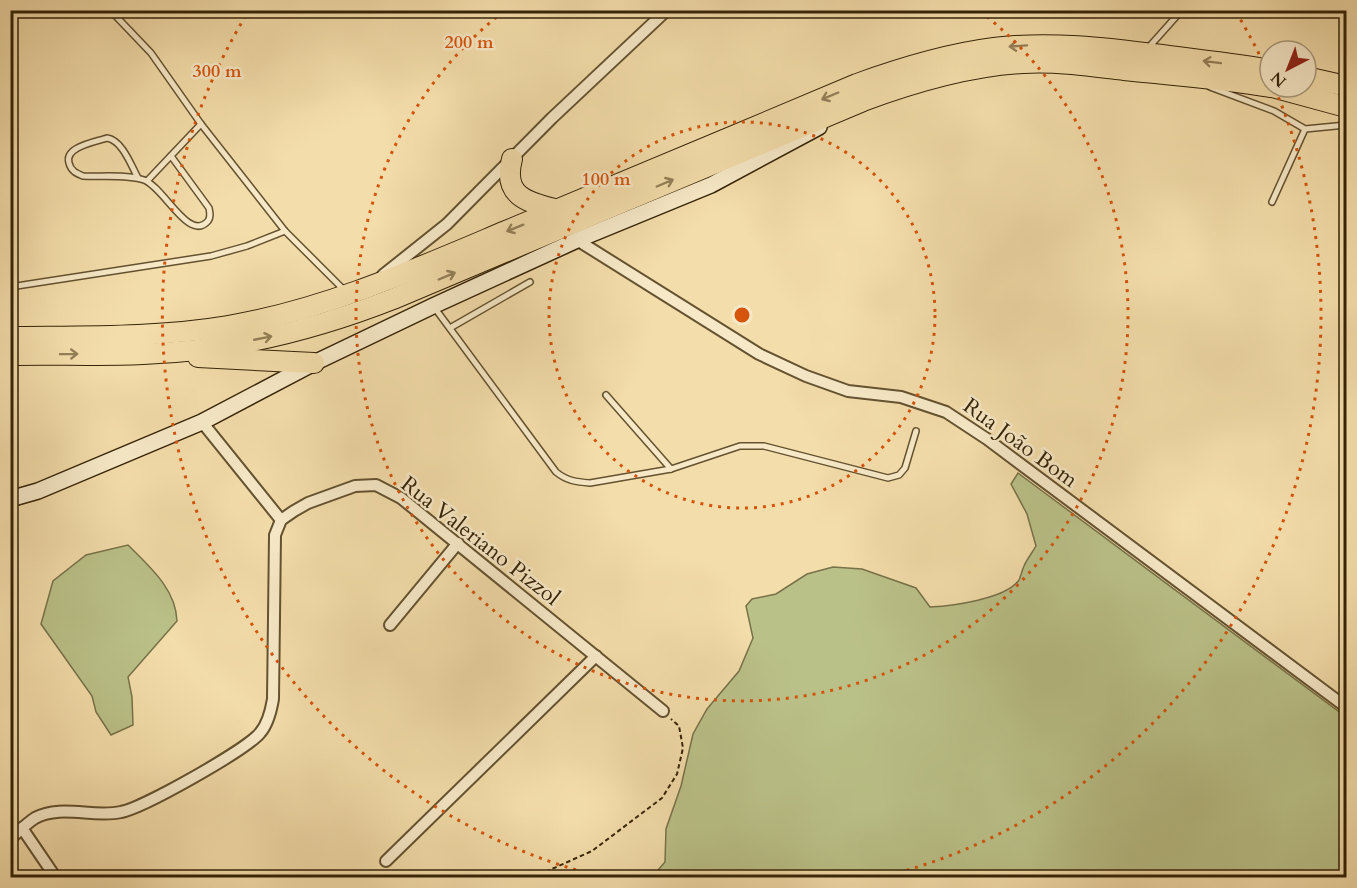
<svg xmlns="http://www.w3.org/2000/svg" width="1357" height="888" font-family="Cardo,serif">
	<rect width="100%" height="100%" fill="#f3ddaa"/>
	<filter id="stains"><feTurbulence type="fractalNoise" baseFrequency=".00333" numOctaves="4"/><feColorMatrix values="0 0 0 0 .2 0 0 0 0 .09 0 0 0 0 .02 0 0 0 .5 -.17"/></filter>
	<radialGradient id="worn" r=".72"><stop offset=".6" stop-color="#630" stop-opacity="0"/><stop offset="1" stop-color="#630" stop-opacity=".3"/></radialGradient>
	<g fill="#bac188" stroke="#787248" stroke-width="1.5">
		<path d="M1018 473 1346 717V877H652L665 862 666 829 681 786 693 734 707 709 739 671 753 638 746 606 752 599 776 594 807 574 833 567 862 569 916 588 930 607C952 606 1006 599 1019 580 1021 576 1022 570 1024 566 1027 559 1032 553 1036 546L1027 514 1011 484Z"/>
		<path d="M128 545C149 566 176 589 177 621L128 677 132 697 133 725 111 735 96 712 92 696 41 624 53 581 86 555Z"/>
	</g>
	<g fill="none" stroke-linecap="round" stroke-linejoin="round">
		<g stroke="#645230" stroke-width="8">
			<g id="lane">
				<polyline points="110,10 151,53 201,124 285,231 344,290"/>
				<polyline points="1164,10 1182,11"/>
				<polyline points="1339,10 1346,13"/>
				<polyline points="1149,47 1182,10"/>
				<polyline points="1210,87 1274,111 1305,129 1346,125"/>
				<path d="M138 178C131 165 122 140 107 138 95 142 64 147 69 163 71 171 76 173 83 176 100 177 128 174 144 180 164 187 189 243 208 221 211 217 210 213 209 208L171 156"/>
				<polyline points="147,181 201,124"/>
				<polyline points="1272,202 1305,129"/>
				<polyline points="10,287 211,256 247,246 285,231"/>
				<path d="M434 307 556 472C567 481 577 482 590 483L671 469 740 446H764L888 478 899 475 905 468 916 431"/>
				<polyline points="450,328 530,282"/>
				<polyline points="606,395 671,469"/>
			</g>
		</g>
		<g stroke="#645230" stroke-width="14">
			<g id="street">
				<polyline points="577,240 759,354 806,376 848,391 901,397 946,412 987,439 1346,707"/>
				<polyline points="383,275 447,224 552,118 667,10"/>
				<polyline points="202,422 281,520"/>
				<polyline points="390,625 458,543"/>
				<polyline points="22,828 56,878"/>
				<path d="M10 839C18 832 26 824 35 818 61 804 93 818 121 812 143 808 246 750 260 733 268 724 271 711 273 699L275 535 281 520 294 511 308 503 355 486 376 485 401 498 663 711"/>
				<polyline points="386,861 596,656"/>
			</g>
		</g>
		<g stroke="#352307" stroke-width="18">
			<polyline id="secondary" points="10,499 38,491 202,422 314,363 433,306 577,240 711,185 819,127"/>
		</g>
		<g stroke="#352307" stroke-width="22">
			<g id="highway">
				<polyline points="1306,77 1346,86"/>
				<polyline points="1272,87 1346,107"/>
				<path d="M512 159C502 197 528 202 558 210"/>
				<path d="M10 337C82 336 156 338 228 326 324 310 416 269 506 231 623 183 740 133 857 84 901 68 947 54 994 48 1049 41 1106 48 1162 55 1198 60 1234 63 1270 70"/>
				<path d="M10 355C55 354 99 356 143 354 228 351 314 330 393 299L863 101C914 82 968 66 1023 63 1057 61 1091 66 1124 70 1173 75 1222 79 1270 87"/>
				<polyline points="198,357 314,363"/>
			</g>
		</g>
		<polyline stroke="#352307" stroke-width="2" stroke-dasharray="4.5 3" stroke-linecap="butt" points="532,878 592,851 662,798 677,774 683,748 679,726 671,719"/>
		<use href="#lane" stroke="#f7e9c8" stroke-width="5"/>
		<use href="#street" stroke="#f7e9c8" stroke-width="10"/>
		<use href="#secondary" stroke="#f7e9c8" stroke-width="15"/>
		<use href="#highway" stroke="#f3ddaa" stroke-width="20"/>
	</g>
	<defs><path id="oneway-shaft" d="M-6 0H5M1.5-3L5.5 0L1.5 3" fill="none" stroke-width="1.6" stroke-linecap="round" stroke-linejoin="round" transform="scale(1.5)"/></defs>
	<g stroke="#948058">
		<use href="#oneway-shaft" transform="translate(1018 46) rotate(176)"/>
		<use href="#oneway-shaft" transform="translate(1212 62) rotate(-173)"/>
		<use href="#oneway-shaft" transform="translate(830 96) rotate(157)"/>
		<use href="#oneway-shaft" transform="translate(665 183) rotate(-23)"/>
		<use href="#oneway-shaft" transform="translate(515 228) rotate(158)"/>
		<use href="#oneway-shaft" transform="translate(447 276) rotate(-23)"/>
		<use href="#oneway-shaft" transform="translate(263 338) rotate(-11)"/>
		<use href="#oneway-shaft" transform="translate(69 354) rotate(-1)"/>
	</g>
	<g fill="none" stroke="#d6540c" stroke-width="3" stroke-dasharray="3 6">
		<circle cx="742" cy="315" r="193"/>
		<path d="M980 11A386 386 0 1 1 504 11"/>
		<path d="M602 877A579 579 0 0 1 248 12M1236 12A579 579 0 0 1 1269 75M1275 89A579 579 0 0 1 882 877"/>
	</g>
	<g text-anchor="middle" stroke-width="5" stroke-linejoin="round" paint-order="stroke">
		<g font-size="22" fill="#352307" stroke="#f7e9c8">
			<text transform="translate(1021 442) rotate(36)" y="8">Rua João Bom</text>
			<text transform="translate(481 540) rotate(38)" y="8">Rua Valeriano Pizzol</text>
		</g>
	</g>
	<circle cx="742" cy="315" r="9" fill="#d6540c" stroke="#f7e9c8" stroke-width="3"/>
	<g font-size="18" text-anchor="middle" font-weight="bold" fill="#d6540c" stroke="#f7e9c8" stroke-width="5" stroke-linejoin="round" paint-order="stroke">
		<text x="469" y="48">200 m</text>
		<text x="217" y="77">300 m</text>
		<text x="606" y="185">100 m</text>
	</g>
	<rect width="1357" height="888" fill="none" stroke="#f3ddaa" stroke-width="36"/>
	<rect x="12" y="12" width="1333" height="864" fill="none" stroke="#352307" stroke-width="3"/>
	<rect x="18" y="18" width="1321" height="852" fill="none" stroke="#352307" stroke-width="1.5"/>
	<g transform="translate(1288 69) rotate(222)"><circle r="28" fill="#f7e9c8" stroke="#a99a7b" stroke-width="1.5"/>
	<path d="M0-4.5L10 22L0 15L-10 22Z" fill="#8f2418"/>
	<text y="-9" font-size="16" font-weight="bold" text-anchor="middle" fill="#352307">N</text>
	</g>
	<rect width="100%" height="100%" filter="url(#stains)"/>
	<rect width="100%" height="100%" fill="url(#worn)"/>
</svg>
